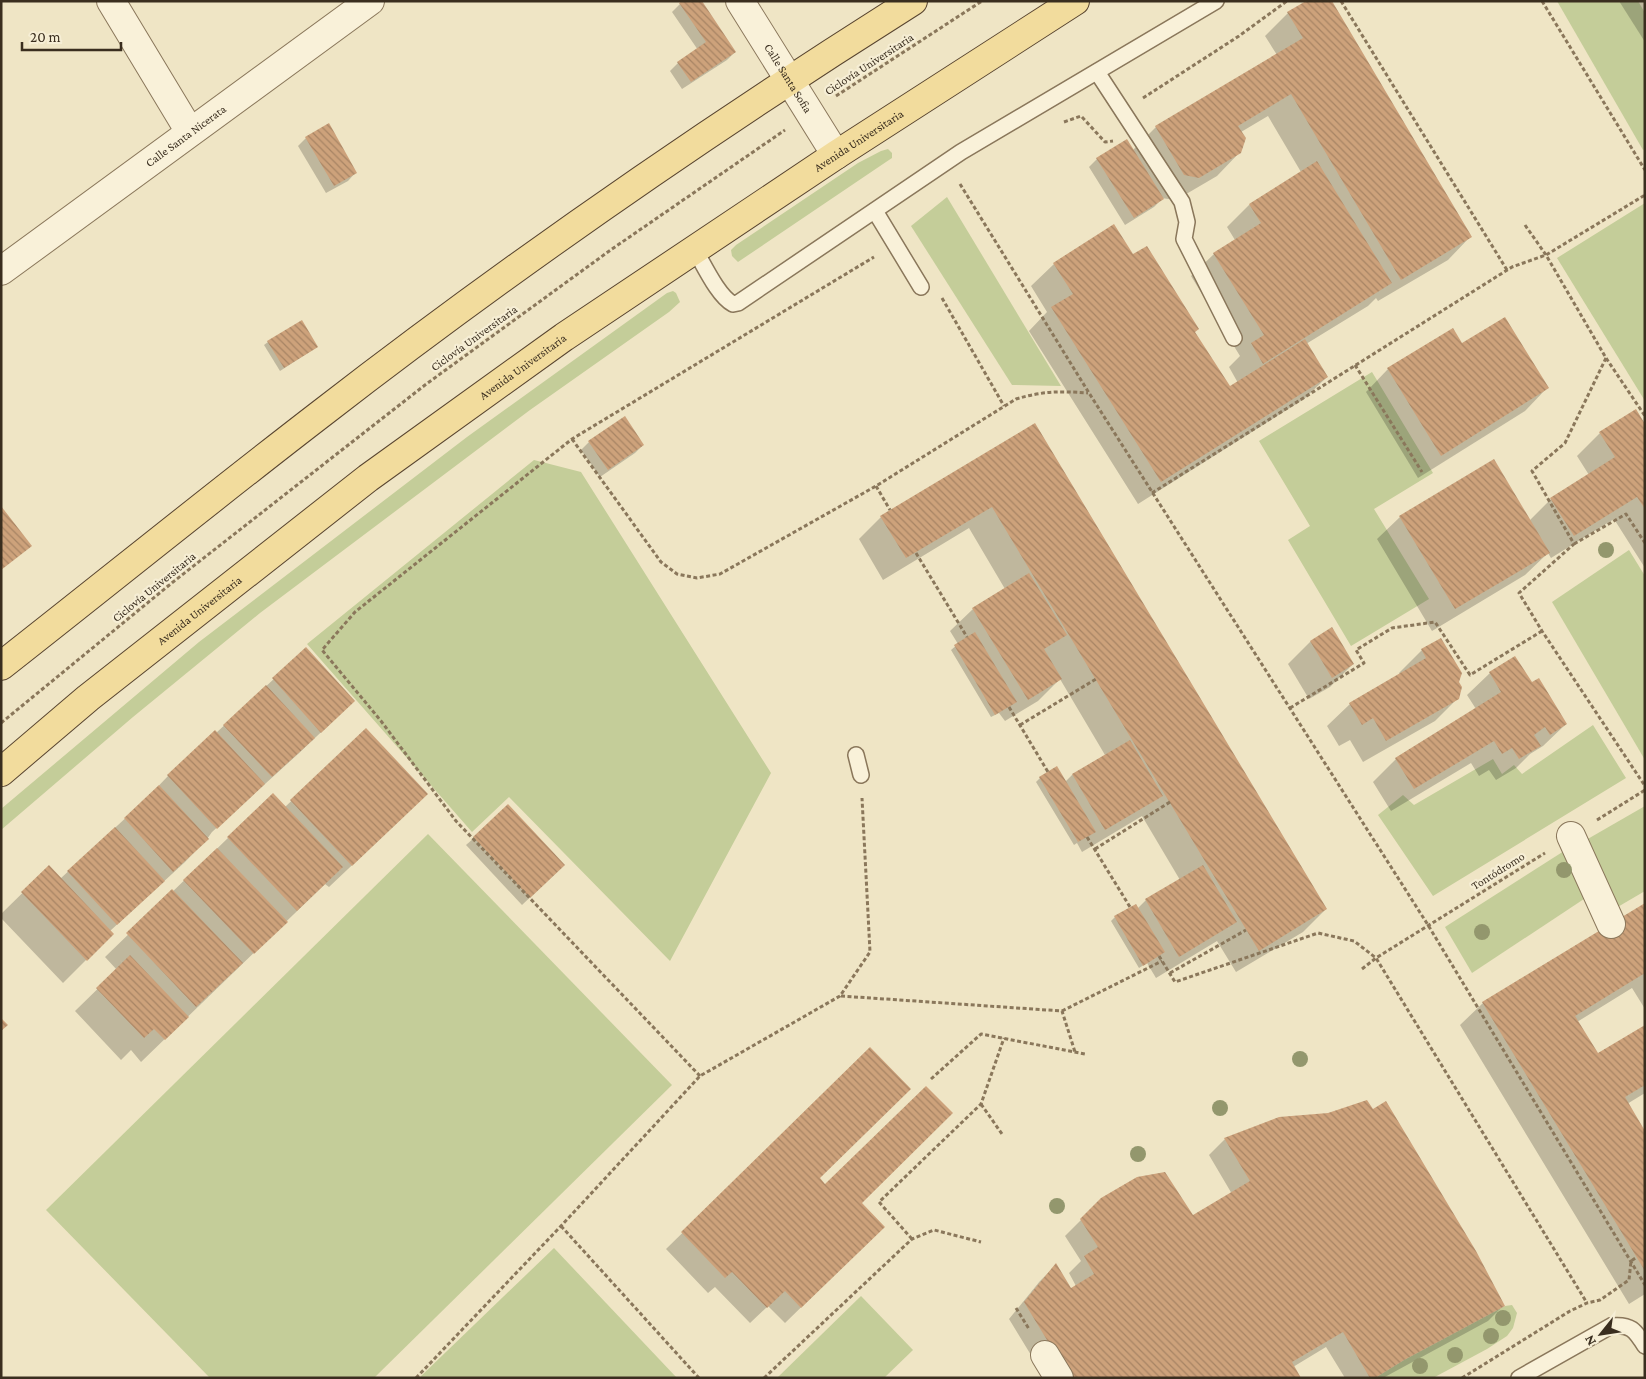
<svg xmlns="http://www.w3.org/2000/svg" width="1646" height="1379" font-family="'Crimson Pro',serif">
	<defs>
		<pattern id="building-back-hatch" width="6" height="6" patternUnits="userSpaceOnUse" patternTransform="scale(1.25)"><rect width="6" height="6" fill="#cda27b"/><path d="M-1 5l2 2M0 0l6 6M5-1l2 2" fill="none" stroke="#a78464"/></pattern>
	</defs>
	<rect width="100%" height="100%" fill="#efe5c5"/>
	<g fill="#c4cd99">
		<polygon points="1557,1 1638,1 1645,13 1645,149 1643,150"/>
		<polygon points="888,149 892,153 892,158 886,162 738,262 732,256 731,250 736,245 858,163 881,151"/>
		<polygon points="947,197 1061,386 1012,385 911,226"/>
		<polygon points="1645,203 1645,401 1557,258"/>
		<polygon points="673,291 676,293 680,302 669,312 530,410 260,613 133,717 1,830 1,809 199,642 467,437 667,293"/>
		<polygon points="1372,372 1433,473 1374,509 1429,599 1351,646 1288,540 1310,526 1259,441"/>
		<polygon points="534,460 581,472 771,773 670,961 509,797 472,832 307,644"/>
		<polygon points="1629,550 1645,576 1645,760 1552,602"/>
		<polygon points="1593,725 1626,778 1433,896 1378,815 1403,795 1414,805 1493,759 1502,774 1514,765 1522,774"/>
		<polygon points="1645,806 1645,891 1616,908 1579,844"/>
		<polygon points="428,834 672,1085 374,1378 210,1378 46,1210"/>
		<polygon points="1564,851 1590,895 1472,973 1445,927"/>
		<polygon points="554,1248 677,1378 419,1378"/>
		<polygon points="861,1296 913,1350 884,1378 777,1378"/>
		<polygon points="1512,1305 1517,1313 1513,1328 1507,1336 1487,1349 1433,1378 1375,1378 1404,1360 1505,1306"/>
	</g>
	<g fill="#0003">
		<polygon points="1308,1 1470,237 1448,260 1378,301 1376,298 1368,306 1306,344 1327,377 1304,399 1138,504 1029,331 1047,312 1031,286 1054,264 1133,256 1194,332 1230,388 1238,383 1229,367 1240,356 1191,276 1214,254 1235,240 1227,227 1249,205 1301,172 1268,116 1241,132 1240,152 1217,176 1176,200 1161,198 1162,199 1154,207 1125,225 1089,167 1097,159 1132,151 1156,127 1277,55 1265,36 1288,13"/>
		<polygon points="1619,1 1645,1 1645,42"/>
		<polygon points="680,4 735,52 727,60 682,89 670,71 678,63 698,50 672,12"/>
		<polygon points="306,138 356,172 348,181 326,193 298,146"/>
		<polygon points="268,342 317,347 280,371 264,345"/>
		<polygon points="1388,369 1547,388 1525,411 1418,478 1366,392"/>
		<polygon points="1035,424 1326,909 1303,932 1236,972 1217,941 1156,978 1147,963 1139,968 1111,921 1115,917 1137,909 1146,900 1180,880 1142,816 1082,852 1077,843 1074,845 1036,782 1040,778 1065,782 1072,775 1105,755 1060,679 1038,701 1005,721 999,713 991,717 951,650 958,644 950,631 973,609 1005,589 969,528 883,580 859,539 881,517"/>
		<polygon points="1645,426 1645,568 1614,519 1551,558 1548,553 1525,575 1432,631 1377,539 1400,517 1529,521 1551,499 1589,475 1577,456 1600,433"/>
		<polygon points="589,442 643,445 635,453 600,477 581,450"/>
		<polygon points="1331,629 1353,664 1330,687 1309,699 1288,664 1310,642"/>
		<polygon points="306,649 354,701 298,754 212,832 207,839 185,862 110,931 112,934 63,983 1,918 1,914 49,867 60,879 146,799 168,776 216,733"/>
		<polygon points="1422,650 1457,682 1458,698 1435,721 1363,762 1350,740 1339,746 1327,726 1350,704 1400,675 1399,673"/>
		<polygon points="1490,673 1531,684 1566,724 1543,746 1530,754 1516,768 1496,780 1489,770 1479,776 1471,763 1391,811 1373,782 1396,759 1476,709 1467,695"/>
		<polygon points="366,730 404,816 329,887 325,884 141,1062 131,1050 121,1060 75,1011 117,970 105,957 228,838 285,807"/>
		<polygon points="474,838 556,873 522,905 466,845"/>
		<polygon points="1645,905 1645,1009 1632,988 1577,1022 1597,1055 1645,1026 1645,1093 1627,1104 1645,1133 1645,1294 1629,1304 1460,1025 1483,1003"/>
		<polygon points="870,1049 818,1178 825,1186 860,1203 867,1243 785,1323 768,1306 750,1323 715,1287 708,1293 666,1249"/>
		<polygon points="1280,1118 1504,1305 1488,1321 1383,1378 1345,1378 1326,1347 1293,1367 1045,1378 1009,1319 1040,1281 1056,1265 1070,1290 1076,1286 1069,1273 1081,1261 1065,1236 1102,1199 1192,1217 1232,1194 1209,1155 1225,1139"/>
	</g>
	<g fill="url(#building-back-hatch)">
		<polygon points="682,1 702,1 736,52 691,82 677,62 706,42 679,3"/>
		<polygon points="1306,1 1332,1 1472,237 1401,280 1291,94 1238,126 1246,138 1241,153 1199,178 1184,175 1155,126 1303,38 1287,12"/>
		<polygon points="329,123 357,173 334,186 305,137"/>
		<polygon points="1127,139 1164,199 1134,218 1096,158"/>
		<polygon points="1317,161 1392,283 1263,364 1251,343 1264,335 1213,253 1261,223 1249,204"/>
		<polygon points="1114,224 1133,254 1147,246 1199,329 1195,332 1230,386 1305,339 1328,377 1161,482 1051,307 1073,294 1053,263"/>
		<polygon points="1505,317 1549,388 1441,456 1387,368 1453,328 1462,343"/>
		<polygon points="302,320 318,347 284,368 267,341"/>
		<polygon points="1636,409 1645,424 1645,509 1637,497 1574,536 1550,498 1615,457 1599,432"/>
		<polygon points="625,416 644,445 608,470 588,441"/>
		<polygon points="1035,423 1327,909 1259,951 992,507 906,558 880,516"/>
		<polygon points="1494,459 1550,553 1455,609 1399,516"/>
		<polygon points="1,506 32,546 1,570"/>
		<polygon points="1029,573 1067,635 1044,649 1062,679 1028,700 972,608"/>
		<polygon points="1332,627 1354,664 1332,678 1310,641"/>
		<polygon points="975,632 1017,702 995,715 954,645"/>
		<polygon points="1441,638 1462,673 1459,682 1462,687 1459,699 1386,741 1373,718 1362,725 1349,703 1426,658 1421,649"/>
		<polygon points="306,647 355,701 321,733 272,678"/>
		<polygon points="1515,656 1532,682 1539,678 1567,724 1550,735 1545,727 1534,735 1541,746 1519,759 1512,748 1502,754 1494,741 1414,789 1395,758 1501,692 1489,672"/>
		<polygon points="266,685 315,738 272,777 223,725"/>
		<polygon points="366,728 428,794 352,866 290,800"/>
		<polygon points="215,730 265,784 217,829 167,775"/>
		<polygon points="1130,740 1163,796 1105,830 1072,774"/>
		<polygon points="1057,766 1096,832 1078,842 1039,777"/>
		<polygon points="159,785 209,839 173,872 124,818"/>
		<polygon points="273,793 343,867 297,911 227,837"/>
		<polygon points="508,804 565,865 530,898 473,837"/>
		<polygon points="115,827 165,881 117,925 67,871"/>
		<polygon points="217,848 288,922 254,954 183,880"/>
		<polygon points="49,865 114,934 87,961 21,892"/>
		<polygon points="1203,865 1237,922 1179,957 1145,899"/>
		<polygon points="172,889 243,963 196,1007 126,933"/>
		<polygon points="1645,903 1645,973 1575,1016 1598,1053 1645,1025 1645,1085 1625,1097 1645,1131 1645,1271 1482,1002"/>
		<polygon points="1136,904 1165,952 1143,966 1114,916"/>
		<polygon points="130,955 189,1017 165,1040 154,1029 144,1038 96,988"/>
		<polygon points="1,1018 8,1025 1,1031"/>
		<polygon points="870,1047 911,1089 820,1178 825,1184 926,1086 953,1113 862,1203 885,1227 801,1308 785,1291 767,1308 732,1272 725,1278 681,1232"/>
		<polygon points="1367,1100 1373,1109 1386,1101 1476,1251 1505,1306 1404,1360 1375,1378 1370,1378 1343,1332 1292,1362 1301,1378 1070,1378 1024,1302 1056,1263 1071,1288 1094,1274 1084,1256 1098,1247 1080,1219 1101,1198 1137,1177 1165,1172 1193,1215 1250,1181 1224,1138 1279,1117 1328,1113"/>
	</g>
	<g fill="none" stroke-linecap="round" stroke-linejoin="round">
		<g stroke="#8a775b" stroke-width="18">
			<g id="lane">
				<polyline points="1097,72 1182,202 1187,222 1184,239 1234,338"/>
				<polyline points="875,211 921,287"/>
				<path d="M695 250C704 265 718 296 733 304L738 303 961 152 1216 1"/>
				<polyline points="856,755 861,775"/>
				<path d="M1519 1378 1611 1326C1631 1324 1635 1330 1645 1346"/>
			</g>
		</g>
		<g stroke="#8a775b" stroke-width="30">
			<g id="street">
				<polyline points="111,1 190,132"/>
				<path id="s1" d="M740 1 836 155"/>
				<path id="s2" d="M1 271 370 1"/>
				<polyline points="1571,836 1611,924"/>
				<polyline points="1045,1355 1059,1378"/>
			</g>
		</g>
		<g stroke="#58442f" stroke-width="30">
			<g id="primary">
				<path d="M1 666C108 582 214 496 322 413 512 266 710 129 913 1"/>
				<path id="s3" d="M1 772 88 698 368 478 564 337 836 155 1075 1"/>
			</g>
		</g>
		<g stroke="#8a775b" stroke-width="3" stroke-dasharray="4 2.5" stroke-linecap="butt">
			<polyline points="1341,1 1507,270"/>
			<polyline points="1542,1 1645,170"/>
			<polyline points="836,96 982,1"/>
			<polyline points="1143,98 1239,36 1287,1"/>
			<polyline points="1064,122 1081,116 1105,142 1113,141"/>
			<polyline points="960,184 1089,393 1428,925 1645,1285"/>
			<polyline points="1525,225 1546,255 1606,358 1645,416"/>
			<polyline points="942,298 1004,406"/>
			<polyline points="1606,358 1565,443 1532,471 1574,544 1519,593 1542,631 1645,786"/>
			<polyline points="1355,365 1422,472"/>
			<path d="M572 439 661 562 677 574 697 578 720 574 876 486 1016 399C1043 391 1060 391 1088 393"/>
			<polyline points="876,486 890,510"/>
			<polyline points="1152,493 1512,267 1546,255 1645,195"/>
			<polyline points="1574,544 1626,514 1645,543"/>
			<polyline points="916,553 967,637"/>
			<polyline points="1009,707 1048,772"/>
			<polyline points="1290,708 1364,663 1356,650 1392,628 1435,622 1470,675 1542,631"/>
			<polyline points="1,723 173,582 425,385 612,249 785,130"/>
			<polyline points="1020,725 1096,679"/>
			<polyline points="1597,820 1645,790"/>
			<polyline points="1087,837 1130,907"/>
			<polyline points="1095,849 1170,802"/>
			<polyline points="1159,956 1175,982 1318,933 1354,941 1376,958 1587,1303"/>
			<polyline points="1362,969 1376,958 1545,853"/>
			<polyline points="1170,973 1246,930"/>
			<polyline points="841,996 1062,1011 1075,1052"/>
			<polyline points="1062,1011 1162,961"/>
			<polyline points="700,1076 456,821 381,721 322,650 355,612 572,439 874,257"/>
			<polyline points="931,1079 981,1034 1085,1054"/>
			<polyline points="981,1104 1002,1134"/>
			<polyline points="561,1226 699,1378"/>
			<polyline points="912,1239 879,1202 981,1104 1004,1038"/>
			<polyline points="1016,1308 1029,1329"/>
			<polyline points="416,1378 561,1226 700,1076 840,996 870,952 862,798"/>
			<polyline points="764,1378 912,1239 934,1230 981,1242"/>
			<polyline points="1462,1378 1570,1311 1587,1303 1600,1300 1629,1280 1631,1261 1637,1257"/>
		</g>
		<use href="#lane" stroke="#f9f1d9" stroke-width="15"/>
		<use href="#street" stroke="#f9f1d9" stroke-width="28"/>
		<use href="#primary" stroke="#f2dc9d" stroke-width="28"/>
	</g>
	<g fill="#93976d">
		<circle cx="1606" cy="550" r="8"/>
		<circle cx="1564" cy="870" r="8"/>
		<circle cx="1482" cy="932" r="8"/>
		<circle cx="1300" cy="1059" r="8"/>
		<circle cx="1220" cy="1108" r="8"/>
		<circle cx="1138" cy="1154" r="8"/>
		<circle cx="1057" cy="1206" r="8"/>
		<circle cx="1503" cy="1318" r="8"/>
		<circle cx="1491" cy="1336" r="8"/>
		<circle cx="1455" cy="1355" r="8"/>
		<circle cx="1420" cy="1366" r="8"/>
	</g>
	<g text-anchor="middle" stroke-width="4.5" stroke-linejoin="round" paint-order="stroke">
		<g font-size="12" fill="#3a2e1f" stroke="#f6eed5">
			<text transform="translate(869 64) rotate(-33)" y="4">Ciclovía Universitaria</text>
			<text dy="4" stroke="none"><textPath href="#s1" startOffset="91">Calle Santa Sofia</textPath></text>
			<text dy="4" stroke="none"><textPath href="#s2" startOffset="229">Calle Santa Nicerata</textPath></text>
			<text dy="4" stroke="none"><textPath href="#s3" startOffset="1066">Avenida Universitaria</textPath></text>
			<text transform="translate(474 338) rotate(-36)" y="4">Ciclovía Universitaria</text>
			<text dy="4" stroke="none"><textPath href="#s3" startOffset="661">Avenida Universitaria</textPath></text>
			<text transform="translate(154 587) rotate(-39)" y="4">Ciclovía Universitaria</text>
			<text dy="4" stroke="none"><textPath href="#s3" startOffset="256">Avenida Universitaria</textPath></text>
			<text transform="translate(1498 871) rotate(-32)" y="4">Tontódromo</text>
		</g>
	</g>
	<rect width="1646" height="1379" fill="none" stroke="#3a2e1f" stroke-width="5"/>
	<g transform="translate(1601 1334) rotate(240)" stroke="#f6eed5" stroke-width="4" paint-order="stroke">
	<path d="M0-4L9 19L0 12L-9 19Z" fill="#3a2e1f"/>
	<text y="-8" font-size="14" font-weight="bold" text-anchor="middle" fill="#3a2e1f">N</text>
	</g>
	<path d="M22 42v8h99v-8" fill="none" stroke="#3a2e1f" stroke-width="2.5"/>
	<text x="30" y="42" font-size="15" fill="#3a2e1f" stroke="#f6eed5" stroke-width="4" paint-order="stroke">20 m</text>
</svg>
